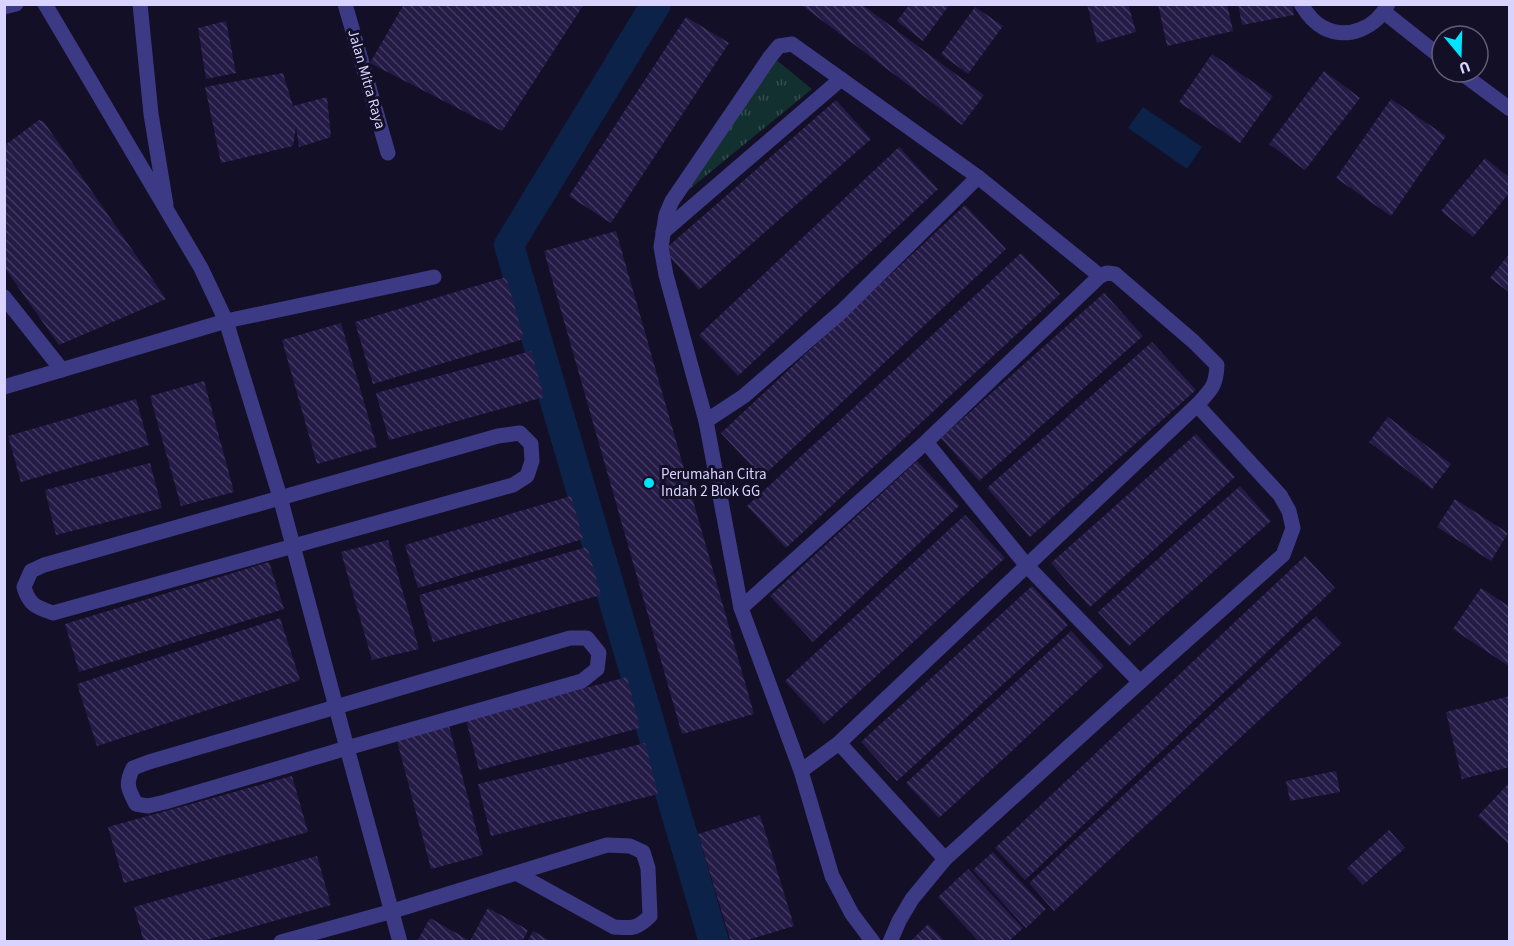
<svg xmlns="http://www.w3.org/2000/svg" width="1514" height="946" font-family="'Source Sans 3',sans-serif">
	<defs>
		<pattern id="park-tufts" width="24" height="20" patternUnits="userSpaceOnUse" patternTransform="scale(1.5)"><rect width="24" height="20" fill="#12302f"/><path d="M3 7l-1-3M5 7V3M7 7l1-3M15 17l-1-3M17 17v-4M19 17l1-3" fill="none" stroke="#344d4e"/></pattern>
		<pattern id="building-back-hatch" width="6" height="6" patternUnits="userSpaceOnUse" patternTransform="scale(1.5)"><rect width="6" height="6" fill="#241b47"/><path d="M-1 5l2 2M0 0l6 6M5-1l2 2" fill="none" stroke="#433b63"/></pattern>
	</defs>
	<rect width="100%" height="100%" fill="#130f26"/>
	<polygon fill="url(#park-tufts)" points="774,58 812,89 675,201"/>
	<polygon fill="#0c2248" points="1143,107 1202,147 1187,169 1128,128"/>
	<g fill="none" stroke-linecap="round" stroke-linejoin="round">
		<polyline stroke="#0c2248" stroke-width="30" points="656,4 509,245 714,942"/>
	</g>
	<g fill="url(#building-back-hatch)">
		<polygon points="404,4 584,4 502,131 370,63"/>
		<polygon points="800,4 861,4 984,95 962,125"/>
		<polygon points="910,4 950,4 923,41 897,21"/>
		<polygon points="1087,4 1128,4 1136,32 1097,43"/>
		<polygon points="1158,4 1227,4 1233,31 1167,46"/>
		<polygon points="1238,4 1292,4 1294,15 1242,25"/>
		<polygon points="975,7 1003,26 968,74 941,54"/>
		<polygon points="686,17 729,43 611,223 569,196"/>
		<polygon points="226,21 236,73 206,79 198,28"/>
		<polygon points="1212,54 1273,96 1240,143 1179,102"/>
		<polygon points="1324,71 1360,98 1305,170 1269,144"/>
		<polygon points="283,73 293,106 327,97 331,137 299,147 296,127 293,146 221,163 205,87"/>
		<polygon points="1391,99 1446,136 1391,216 1336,178"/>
		<polygon points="836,100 871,139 699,290 664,250"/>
		<polygon points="39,120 44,122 166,299 59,345 4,267 4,146"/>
		<polygon points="899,147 938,189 738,376 699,335"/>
		<polygon points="1485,158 1510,178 1510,192 1473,237 1441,211"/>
		<polygon points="965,205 1006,249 762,477 721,433"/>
		<polygon points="616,231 754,714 682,734 544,251"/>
		<polygon points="1021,253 1060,294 786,548 747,506"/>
		<polygon points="1510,253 1510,293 1490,278"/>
		<polygon points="506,277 524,339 373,384 355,322"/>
		<polygon points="1104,293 1143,336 979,481 941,438"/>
		<polygon points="341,323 377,447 317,464 282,340"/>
		<polygon points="1152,342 1196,390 1030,537 987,488"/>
		<polygon points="531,351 544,397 389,440 376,393"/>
		<polygon points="204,381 234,492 181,506 150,396"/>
		<polygon points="136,399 149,445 21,482 8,436"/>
		<polygon points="1388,417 1451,464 1432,489 1369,442"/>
		<polygon points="1196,434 1235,477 1090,607 1051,563"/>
		<polygon points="917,461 959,506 813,642 770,596"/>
		<polygon points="150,463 162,508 56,535 45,490"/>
		<polygon points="1240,486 1271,521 1129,646 1098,612"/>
		<polygon points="571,496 583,539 418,588 405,545"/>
		<polygon points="1455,499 1508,533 1491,561 1437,527"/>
		<polygon points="965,515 1005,558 824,724 785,681"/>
		<polygon points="388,540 419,649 372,660 341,552"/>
		<polygon points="587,547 601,595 433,642 419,595"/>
		<polygon points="1305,556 1335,588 1025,880 995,848"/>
		<polygon points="269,562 284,609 79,672 65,624"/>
		<polygon points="1032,586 1068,625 897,781 861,742"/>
		<polygon points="1481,588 1510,607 1510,667 1453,629"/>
		<polygon points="1316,616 1342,643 1054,911 1029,883"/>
		<polygon points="280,618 300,680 97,746 77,684"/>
		<polygon points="1071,631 1104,666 939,818 906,783"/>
		<polygon points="627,677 640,728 479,770 466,720"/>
		<polygon points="1510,696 1510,767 1462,779 1446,712"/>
		<polygon points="449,726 483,855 431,869 397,741"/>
		<polygon points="645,743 658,794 491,836 478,784"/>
		<polygon points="1336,771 1340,792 1290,801 1286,781"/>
		<polygon points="292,776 308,832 124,883 108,827"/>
		<polygon points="1510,782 1510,845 1478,816"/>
		<polygon points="760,815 794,926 741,942 731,942 698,834"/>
		<polygon points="1389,830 1405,848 1363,885 1347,868"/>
		<polygon points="993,852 1046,909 1026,928 973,870"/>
		<polygon points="317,856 331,905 199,942 144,942 134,907"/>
		<polygon points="968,869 1023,928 1008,942 979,942 938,897"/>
		<polygon points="488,908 528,930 522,942 420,942 418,940 430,918 470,941"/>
		<polygon points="928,924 946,942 910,942"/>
		<polygon points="533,931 552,942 527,942"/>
	</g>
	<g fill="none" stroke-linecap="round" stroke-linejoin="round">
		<g stroke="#3d3a85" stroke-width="15">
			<polyline points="45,4 201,268 226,321 280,497 347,748 400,942"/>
			<polyline points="140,4 151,114 166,205"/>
			<polyline points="345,4 388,153"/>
			<path d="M1301 4C1307 14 1314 23 1324 28 1348 40 1376 28 1388 4"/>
			<polyline points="4,7 16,4"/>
			<polyline points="1384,12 1442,58"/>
			<polyline points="1460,72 1510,109"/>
			<polyline points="663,232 841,79"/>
			<polyline points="4,297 62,370"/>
			<polyline points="4,387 226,321 434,277"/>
			<polyline points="706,421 744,396 841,312 978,177"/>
			<path d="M520 433 531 444 532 461 527 476 513 485 53 613C36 607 29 605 24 587L31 571 44 565 498 436Z"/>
			<polyline points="926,442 1027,566 1140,682"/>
			<polyline points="741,608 926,442 1100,276"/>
			<path d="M570 638H587L599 653 597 669 582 681 347 748 165 802 148 806 136 804C128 789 125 784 133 768L149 762Z"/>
			<polyline points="839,743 945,859"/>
			<path d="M801 771 839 743 1197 405C1212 389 1216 386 1217 365L1194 342 1115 274 1107 273 1100 276 978 177 792 44 779 46 770 57 672 201 666 215 661 247 666 275 706 421 741 608 801 771 832 876 852 914 873 942"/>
			<path d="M281 942 393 911 607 845 630 846 643 852 648 868 650 916C636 930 631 928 614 927L516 873"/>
			<polyline points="890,942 899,921 912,899 945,859 1140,682 1283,555 1293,528 1289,511 1280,495 1197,405"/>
		</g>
	</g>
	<circle fill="#00e5ff" stroke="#130f26" stroke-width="2" cx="649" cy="483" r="6"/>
	<g text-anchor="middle" stroke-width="6" stroke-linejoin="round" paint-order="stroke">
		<g font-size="15" fill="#d9d4ff" stroke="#130f26">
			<text transform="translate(367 79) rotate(74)" y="5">Jalan Mitra Raya</text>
		</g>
		<g font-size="15" fill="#d9d4ff" stroke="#130f26" text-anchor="start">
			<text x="661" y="479">Perumahan Citra<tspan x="661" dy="17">Indah 2 Blok GG</tspan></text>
		</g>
	</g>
	<rect width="1514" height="946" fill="none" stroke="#d9d4ff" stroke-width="12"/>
	<g transform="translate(1460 54) rotate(161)"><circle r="28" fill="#130f26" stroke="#625e7d" stroke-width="1.5"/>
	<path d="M0-4.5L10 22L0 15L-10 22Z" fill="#00e5ff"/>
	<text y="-9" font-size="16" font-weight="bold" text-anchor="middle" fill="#d9d4ff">U</text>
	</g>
</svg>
